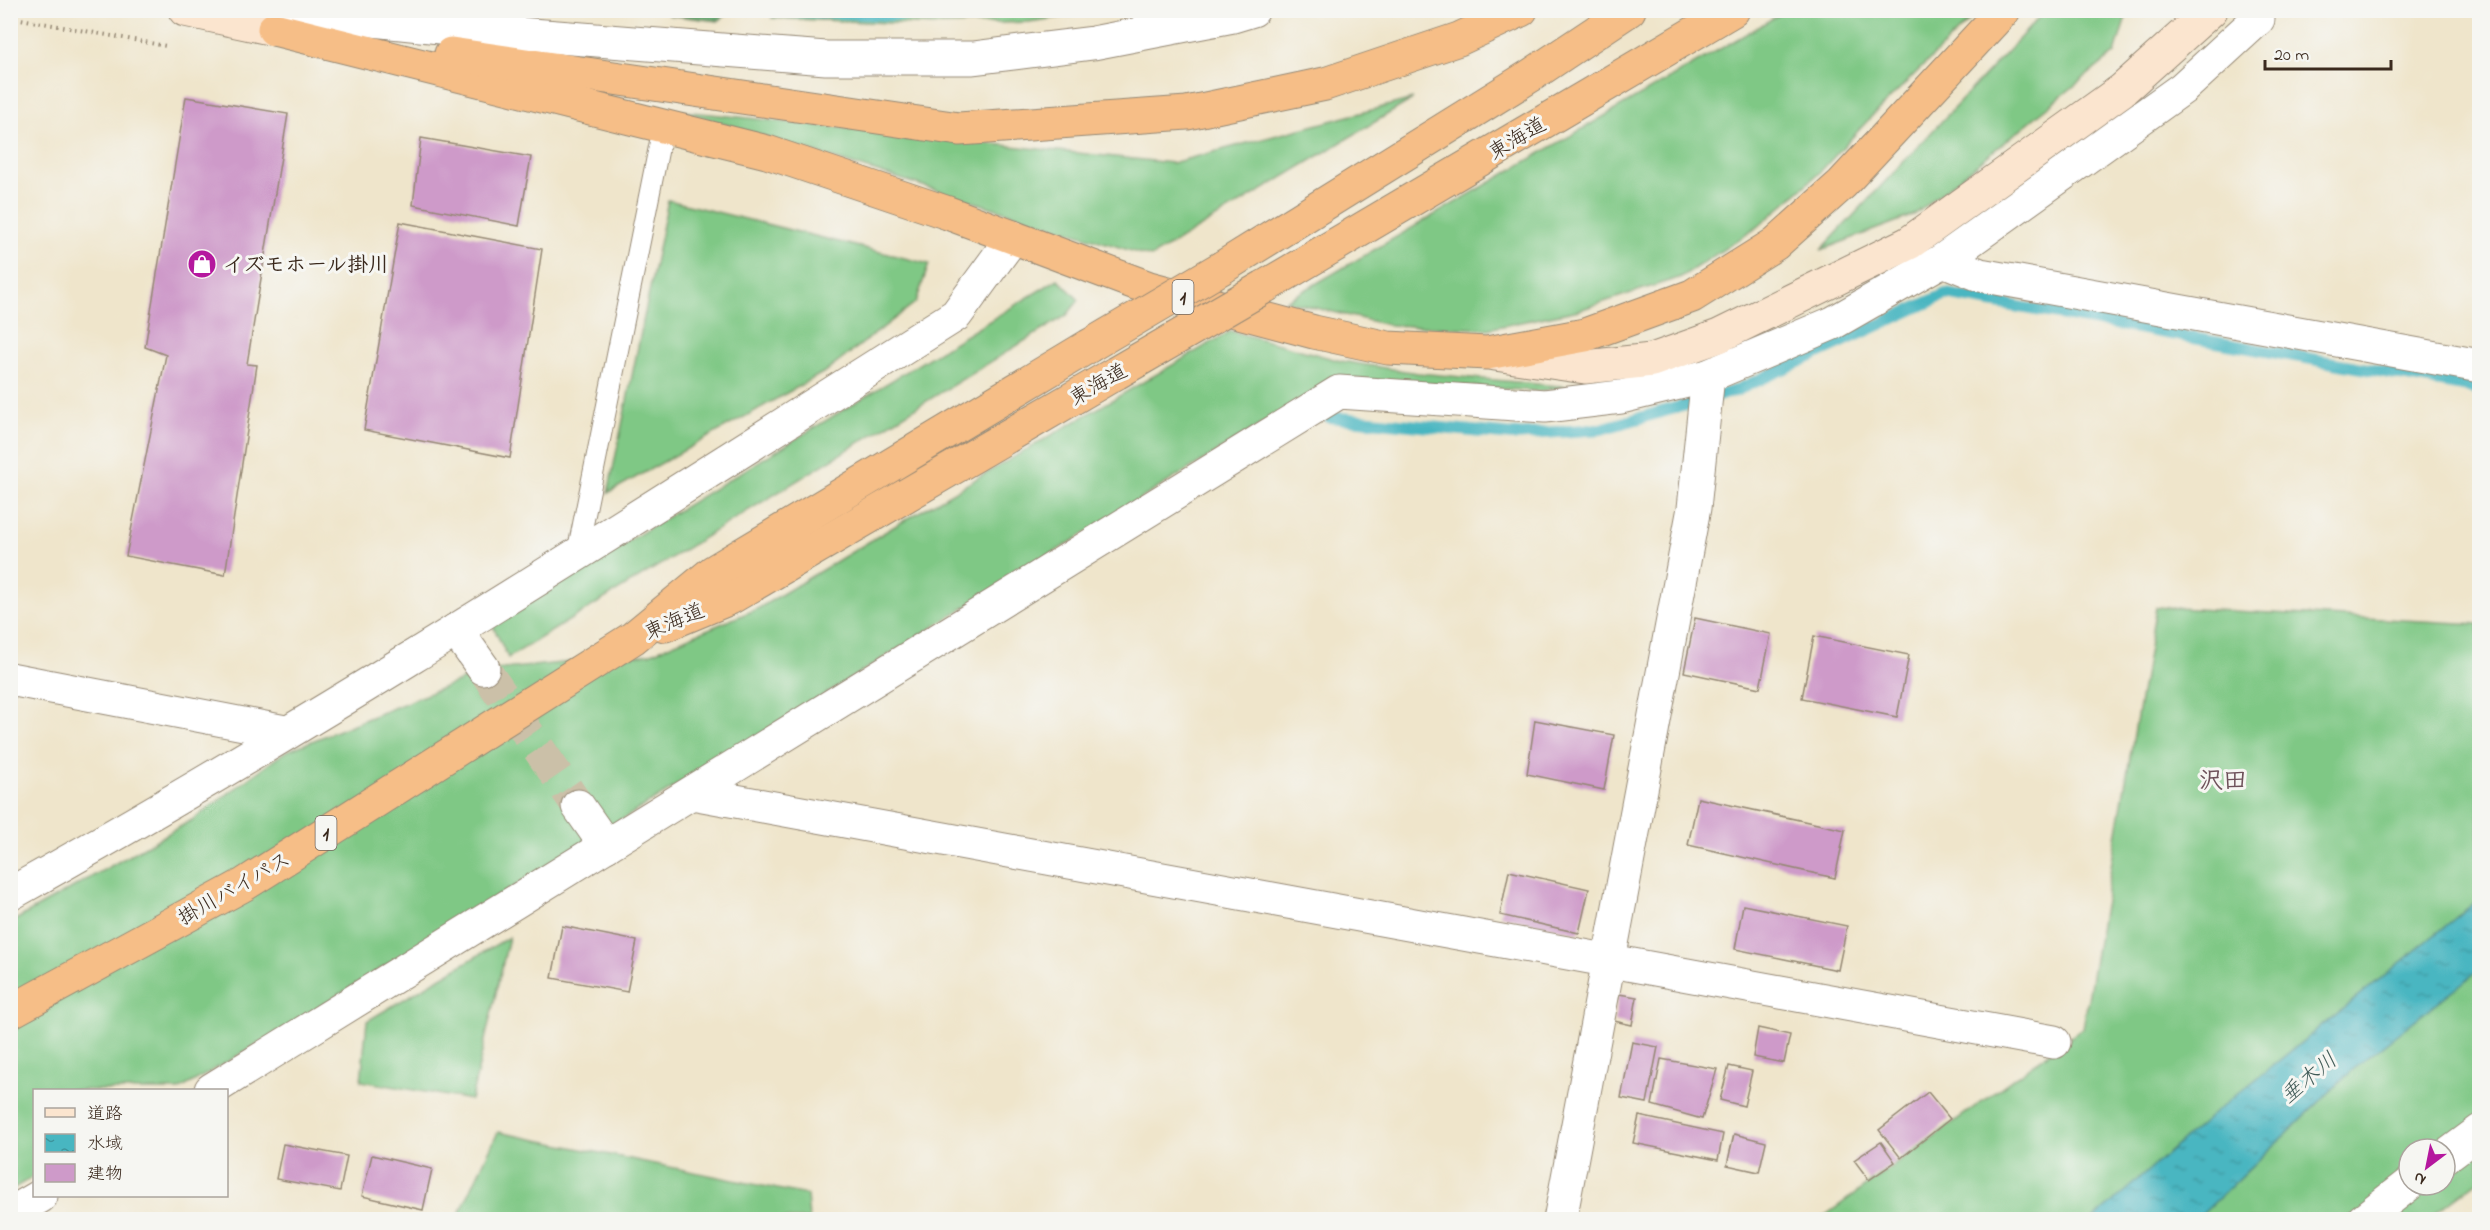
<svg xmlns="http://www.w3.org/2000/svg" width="2490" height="1230" font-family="'Indie Flower','Klee One',sans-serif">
	<defs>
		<pattern id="forest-firs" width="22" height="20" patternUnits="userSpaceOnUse" patternTransform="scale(1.5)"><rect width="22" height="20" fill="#67ac72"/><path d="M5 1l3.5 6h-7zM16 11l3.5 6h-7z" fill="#568c5d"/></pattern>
		<pattern id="water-ripples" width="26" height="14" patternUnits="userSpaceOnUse" patternTransform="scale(1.5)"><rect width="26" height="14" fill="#48b6c1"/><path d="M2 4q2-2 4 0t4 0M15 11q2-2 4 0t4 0" fill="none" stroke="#3d949c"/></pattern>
	</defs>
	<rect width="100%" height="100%" fill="#f6f6f2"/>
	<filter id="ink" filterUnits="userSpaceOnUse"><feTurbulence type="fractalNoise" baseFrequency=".0167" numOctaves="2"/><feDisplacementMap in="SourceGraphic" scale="12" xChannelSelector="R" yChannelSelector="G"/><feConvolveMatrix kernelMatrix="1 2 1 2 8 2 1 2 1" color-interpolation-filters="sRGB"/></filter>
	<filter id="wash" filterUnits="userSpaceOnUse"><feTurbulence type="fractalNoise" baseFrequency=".008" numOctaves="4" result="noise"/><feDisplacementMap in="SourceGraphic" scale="24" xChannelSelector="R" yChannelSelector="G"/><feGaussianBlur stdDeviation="1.35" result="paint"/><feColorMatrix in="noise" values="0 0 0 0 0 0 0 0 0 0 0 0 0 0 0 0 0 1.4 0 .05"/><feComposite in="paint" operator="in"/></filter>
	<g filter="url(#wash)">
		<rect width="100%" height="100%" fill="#efe5cb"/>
		<g fill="#7fc885" stroke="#5d7952" stroke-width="1.5" fill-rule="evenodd">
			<polygon points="779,10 1102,10 1102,11 1029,22 943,25 772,18"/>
			<polygon points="1787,10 1979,11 1872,116 1818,174 1758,227 1681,277 1579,310 1487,329 1388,325 1286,301"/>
			<polygon points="2045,11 2128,11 2115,53 1914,215 1821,250"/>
			<polygon points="1413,99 1151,257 682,111 1172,163"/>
			<polygon points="668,200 929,264 916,302 828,370 608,493"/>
			<polygon points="1058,279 1079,300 1067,315 508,658 492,624"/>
			<polygon points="1231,331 1341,361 1418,373 1570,387 1538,391 1336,378 285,1028 179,1090 34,1090 34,1176 11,1190 10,923 192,820 285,752 484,671 649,654 759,608 895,526"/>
			<path d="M2156 607 2479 624V1180L2427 1219 1819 1220 2083 1028ZM2409 1149H2445V1185H2409Z"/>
			<polygon points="509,937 471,1100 361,1081 367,1021"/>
			<polygon points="498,1132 807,1195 809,1219 457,1219"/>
		</g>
		<polygon fill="url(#forest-firs)" stroke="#516b48" stroke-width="1.5" points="666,11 732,11 718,21 669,15"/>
		<polygon fill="url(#water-ripples)" stroke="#427070" stroke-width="1.5" points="2479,899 2479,970 2360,1063 2197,1219 2093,1219 2214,1113"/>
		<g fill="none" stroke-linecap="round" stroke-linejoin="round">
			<g stroke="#48b6c1" stroke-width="12">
				<polyline points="772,10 890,15 989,10"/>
				<polyline points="1329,417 1513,435 1601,429 1735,391 1946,294 2480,389"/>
			</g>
		</g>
		<g id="blocks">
			<g fill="#ce9ac9">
				<polygon points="186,97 288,114 247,364 257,365 225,575 126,556 166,355 145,347"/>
				<polygon points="421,138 531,157 519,226 413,205"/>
				<polygon points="400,222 542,249 510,458 364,430"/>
				<polygon points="1695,618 1771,634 1760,688 1684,672"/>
				<polygon points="1814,636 1909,655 1897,717 1802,698"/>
				<polygon points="1535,720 1614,735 1604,790 1527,774"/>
				<polygon points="1698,798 1845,830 1835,878 1688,845"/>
				<polygon points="1509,871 1589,889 1579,933 1500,915"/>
				<polygon points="1743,905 1847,926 1838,970 1735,949"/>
				<polygon points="562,926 637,941 627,992 552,978"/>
				<polygon points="1619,994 1637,997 1632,1025 1614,1021"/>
				<polygon points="1758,1028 1790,1035 1784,1063 1753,1057"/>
				<polygon points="1632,1042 1658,1047 1647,1103 1621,1098"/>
				<polygon points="1661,1059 1717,1069 1702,1119 1652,1105"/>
				<polygon points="1729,1066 1752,1071 1744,1106 1720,1100"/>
				<polygon points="1928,1092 1950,1119 1901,1158 1879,1130"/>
				<polygon points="1639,1116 1723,1134 1718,1160 1633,1143"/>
				<polygon points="1734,1134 1766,1142 1759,1172 1727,1165"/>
				<polygon points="1881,1142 1895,1162 1869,1180 1854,1160"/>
				<polygon points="283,1144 347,1156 340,1191 276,1179"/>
				<polygon points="372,1155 432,1169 423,1210 362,1196"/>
				<polygon points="246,1212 275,1219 275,1220 244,1220"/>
			</g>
		</g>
	</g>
	<g filter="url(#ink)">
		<use href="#blocks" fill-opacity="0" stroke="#958874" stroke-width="1.5"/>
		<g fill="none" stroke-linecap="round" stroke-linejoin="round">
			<polyline stroke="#cbc0a8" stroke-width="33" stroke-dasharray="33 16" stroke-linecap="butt" points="483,668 578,806"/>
			<g stroke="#958874" stroke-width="22">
				<g id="service">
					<polyline points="1143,33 1145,10"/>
					<polyline points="577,554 663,127"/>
				</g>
			</g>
			<g stroke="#958874" stroke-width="35">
				<g id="minor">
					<polyline points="276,10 469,30 826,58 973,58 1093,43 1233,16 1253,10"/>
					<polyline points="1943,260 1980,275 2480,366"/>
					<polyline points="456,630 483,668"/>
					<polyline points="10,679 285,732"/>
					<polyline points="692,793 2054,1042"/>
					<polyline points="578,806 606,846"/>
					<path d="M10 894C333 714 644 512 956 315L1013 237"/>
					<polyline points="211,1090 1339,392 1545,406 1621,397 1708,376 1833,323 1943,260 2183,88 2258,19 2257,10"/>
					<polyline points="2445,1157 2480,1131"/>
					<polyline points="10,1214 41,1196"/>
					<polyline points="1560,1220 1694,508 1708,376"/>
					<polyline points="2363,1220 2409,1184"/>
				</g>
			</g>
			<g stroke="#958874" stroke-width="35">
				<g id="secondary">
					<polyline points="185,10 274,29"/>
					<polyline points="1495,354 1585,367 1652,360 1719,336 1909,243 2122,90 2211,10"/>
				</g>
			</g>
			<g stroke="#958874" stroke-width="35">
				<g id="trunk">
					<polyline points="274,29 767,152 948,213 1149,288 1314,332 1388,348 1487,353 1585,335 1692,296 1775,244 1842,184 2004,10"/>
					<polyline points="451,54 959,129 1187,113 1325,84 1459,39 1521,10"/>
					<polyline points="1223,267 1530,76 1629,10"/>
					<polyline points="1264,287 1733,10"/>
					<polyline points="665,625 730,598 1116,373"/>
					<polyline points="10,1012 245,884 633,638 713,572 1089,346"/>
				</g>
			</g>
			<polyline stroke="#958874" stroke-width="4" stroke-dasharray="1.5 4.5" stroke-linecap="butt" points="10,17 166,46"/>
			<use href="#service" stroke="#fff" stroke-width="20"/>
			<use href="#minor" stroke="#fff" stroke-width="33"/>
			<use href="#secondary" stroke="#fbe5cf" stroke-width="33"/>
			<use href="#trunk" stroke="#f6be87" stroke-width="33"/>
			<g stroke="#958874" stroke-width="35" stroke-linecap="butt">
				<g id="trunk-bridge">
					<polyline points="1089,346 1223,267"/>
					<polyline points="1116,373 1264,287"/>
				</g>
			</g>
			<use href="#trunk-bridge" stroke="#f6be87" stroke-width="33"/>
		</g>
	</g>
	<defs>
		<g id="shop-disc" transform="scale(1.5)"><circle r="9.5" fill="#b5179e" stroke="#f6f6f2"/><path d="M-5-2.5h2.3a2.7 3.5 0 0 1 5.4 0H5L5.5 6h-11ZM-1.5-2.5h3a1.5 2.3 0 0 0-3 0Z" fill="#fff"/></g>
	</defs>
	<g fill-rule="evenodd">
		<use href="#shop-disc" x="202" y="264"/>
	</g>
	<g text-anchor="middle" stroke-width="6" stroke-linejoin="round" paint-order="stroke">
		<g fill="#f6f6f2" stroke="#73675e" stroke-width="1.5">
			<rect x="1172.5" y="280" width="21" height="34" rx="4.5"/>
			<rect x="315.5" y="816" width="21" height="34" rx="4.5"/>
		</g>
		<g font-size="20" font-weight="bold" fill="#3b2a1e">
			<text x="1183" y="304">1</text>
			<text x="326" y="840">1</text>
		</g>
		<g font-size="21" fill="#3b2a1e" stroke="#f6f6f2">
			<text transform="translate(1517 138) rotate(-31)" y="7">東海道</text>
			<text transform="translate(1098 384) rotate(-30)" y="7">東海道</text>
			<text transform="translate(674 621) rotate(-23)" y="7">東海道</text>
			<text transform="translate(234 888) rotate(-30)" y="7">掛川バイパス</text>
		</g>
		<g font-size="21" font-weight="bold" fill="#3b2a1e" stroke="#f6f6f2" text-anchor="start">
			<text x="223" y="271">イズモホール掛川</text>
		</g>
		<g font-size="22" font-style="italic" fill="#405b57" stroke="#f6f6f2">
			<text transform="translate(2308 1077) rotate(-40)" y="8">垂木川</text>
		</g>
		<g font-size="24" font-weight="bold" fill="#6e515a" stroke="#f6f6f2">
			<text x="2223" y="788">沢田</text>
		</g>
	</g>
	<rect width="2490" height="1230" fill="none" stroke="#f6f6f2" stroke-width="36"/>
	<rect x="33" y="1089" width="195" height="108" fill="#f6f6f2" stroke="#aba49d" stroke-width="1.5"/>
	<rect x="45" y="1108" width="30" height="9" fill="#fbe5cf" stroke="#aba49d" stroke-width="1.5"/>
	<text x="87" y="1119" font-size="18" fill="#3b2a1e">道路</text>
	<rect x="45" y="1134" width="30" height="18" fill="url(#water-ripples)" stroke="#aba49d" stroke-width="1.5"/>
	<text x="87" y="1149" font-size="18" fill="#3b2a1e">水域</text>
	<rect x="45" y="1164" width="30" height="18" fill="#ce9ac9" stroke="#aba49d" stroke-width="1.5"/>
	<text x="87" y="1179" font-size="18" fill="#3b2a1e">建物</text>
	<g transform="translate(2427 1167) rotate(212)"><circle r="28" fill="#f6f6f2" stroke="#aba49d" stroke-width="1.5"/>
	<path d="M0-4.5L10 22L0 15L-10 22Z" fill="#b5179e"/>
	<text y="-9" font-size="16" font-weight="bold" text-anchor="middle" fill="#3b2a1e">N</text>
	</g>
	<path d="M2265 60v9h126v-9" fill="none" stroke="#3b2a1e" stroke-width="3"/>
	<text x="2274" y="60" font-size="18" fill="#3b2a1e" stroke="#f6f6f2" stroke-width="4.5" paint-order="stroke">20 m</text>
</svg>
